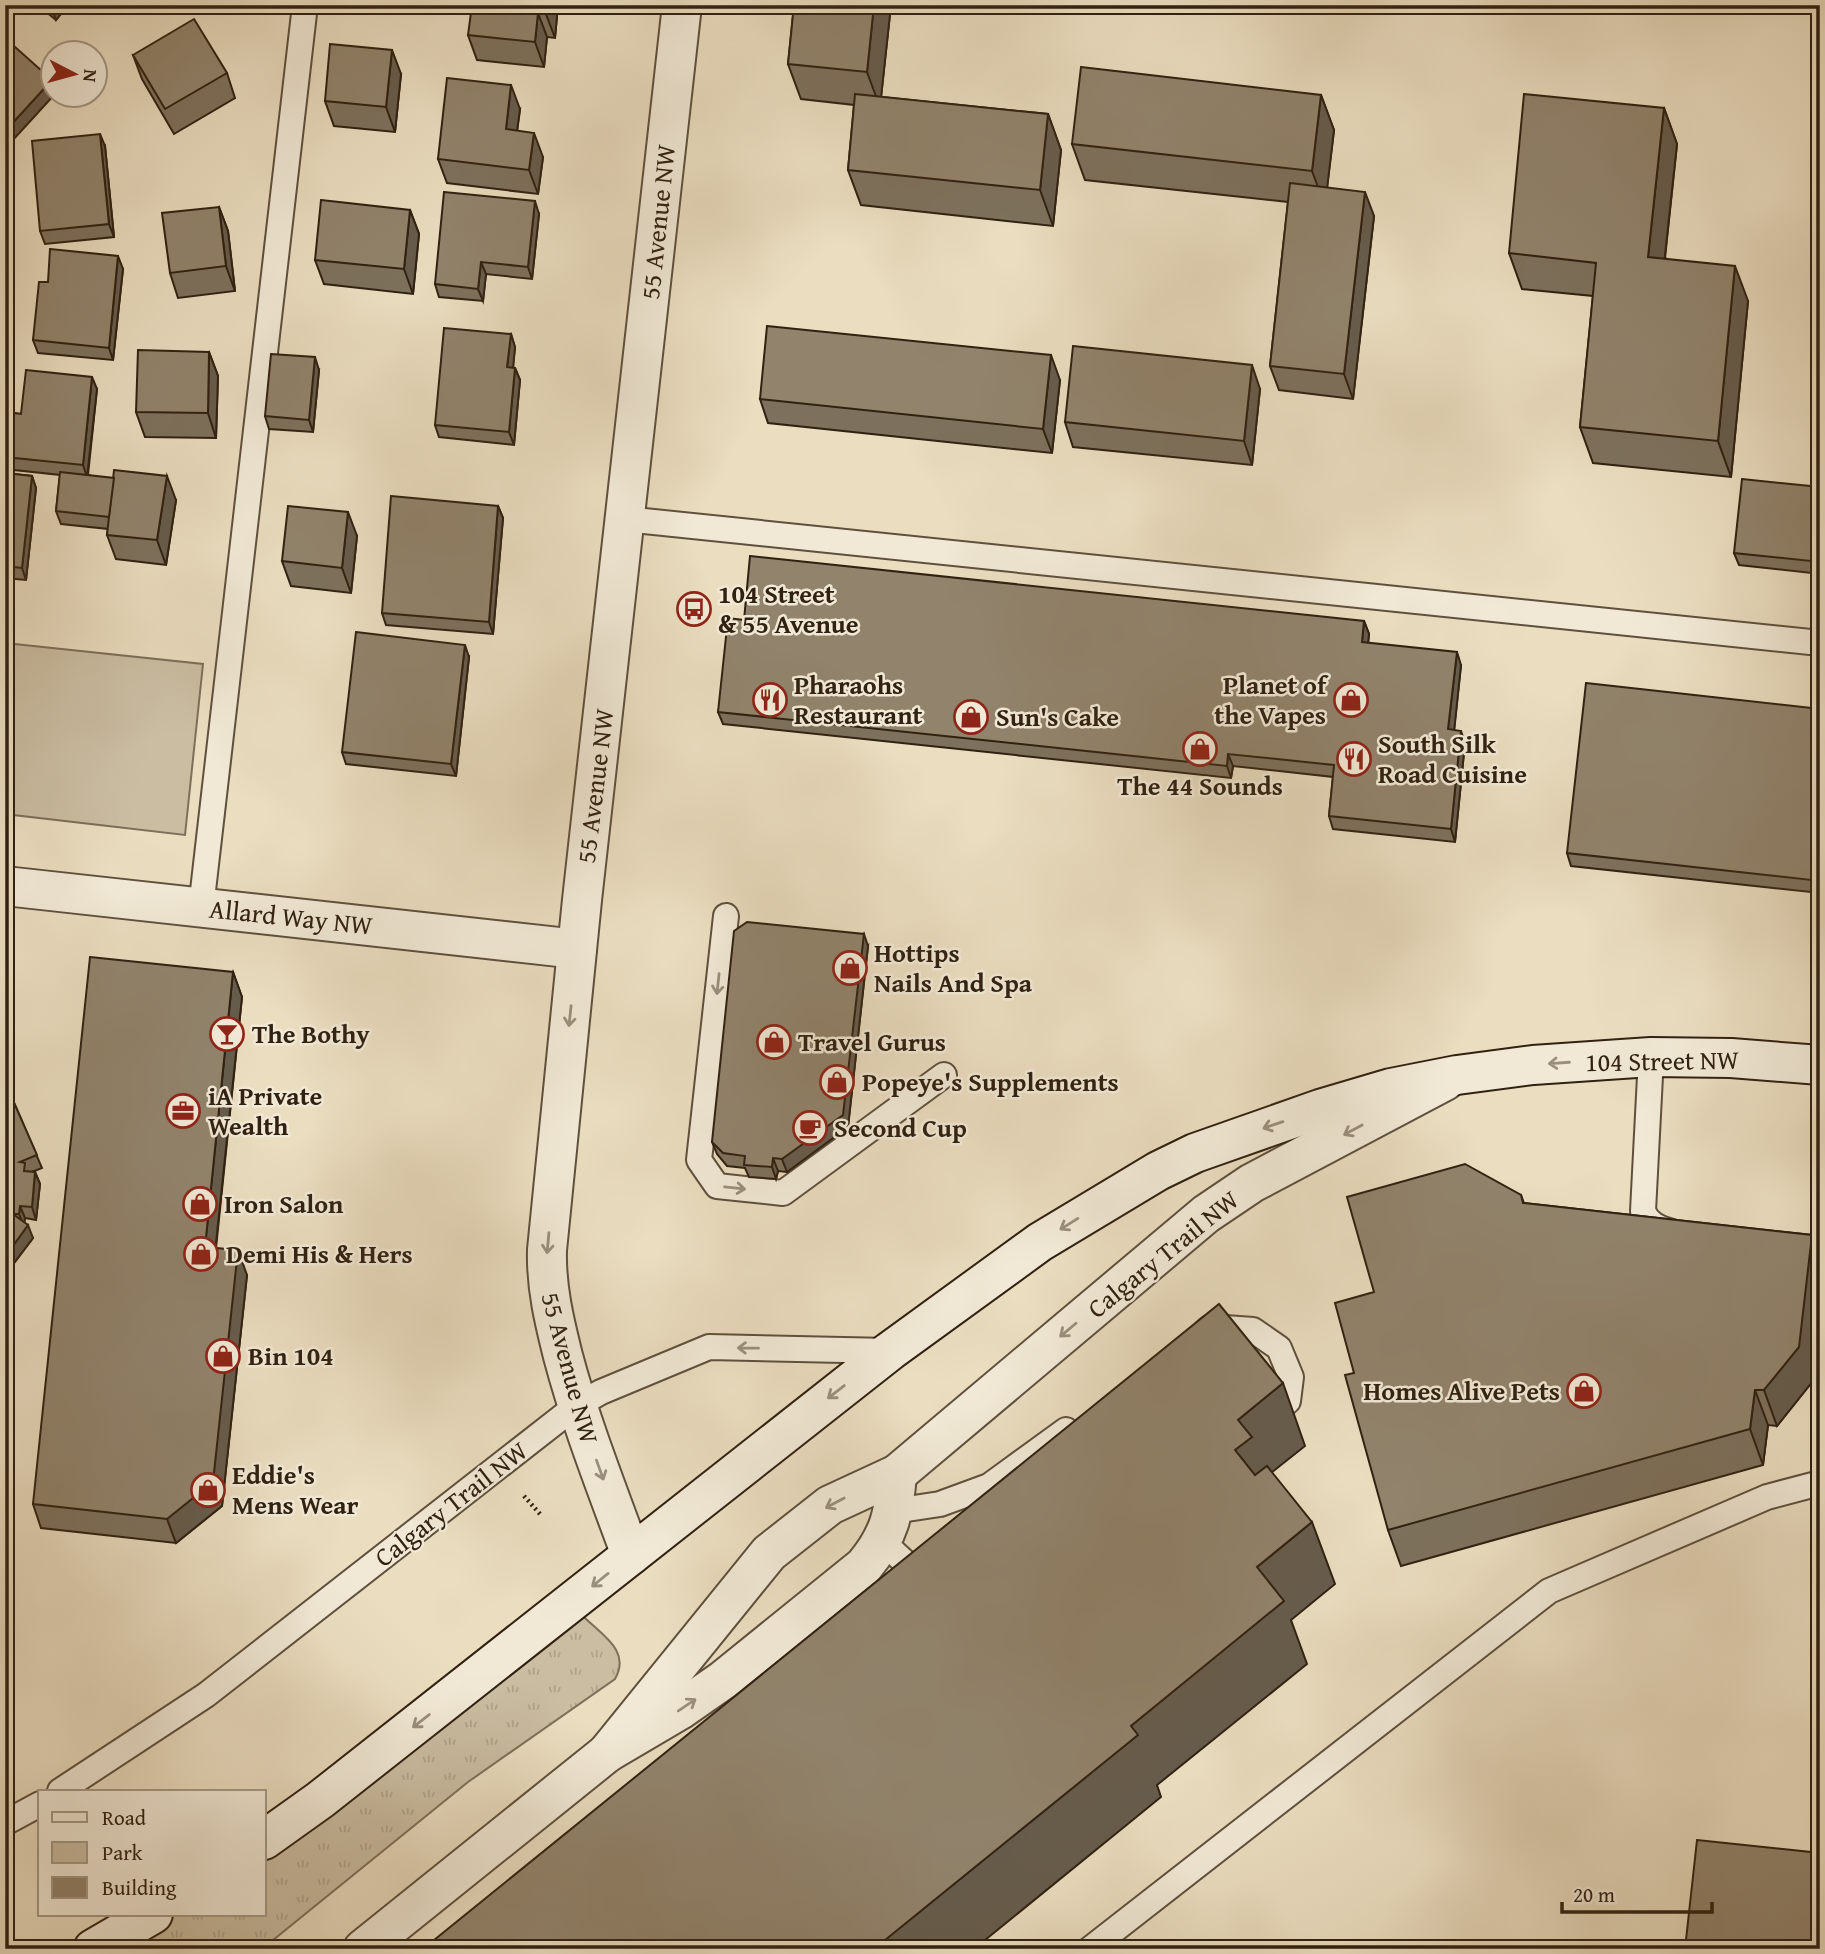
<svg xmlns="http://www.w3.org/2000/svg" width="1825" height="1954" font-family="'Gentium Book Plus',serif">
	<defs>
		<pattern id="grass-tufts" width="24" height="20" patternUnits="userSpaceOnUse" patternTransform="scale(1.75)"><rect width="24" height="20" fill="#cabda2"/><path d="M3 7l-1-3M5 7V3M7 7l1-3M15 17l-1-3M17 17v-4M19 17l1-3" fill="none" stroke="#aea28a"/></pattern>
	</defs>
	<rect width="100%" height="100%" fill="#eaddc0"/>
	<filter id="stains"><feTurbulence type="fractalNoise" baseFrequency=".00286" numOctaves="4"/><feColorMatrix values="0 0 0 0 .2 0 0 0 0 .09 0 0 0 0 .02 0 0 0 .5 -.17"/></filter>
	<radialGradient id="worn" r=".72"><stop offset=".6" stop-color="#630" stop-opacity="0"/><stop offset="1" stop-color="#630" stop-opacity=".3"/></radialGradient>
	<path fill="url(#grass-tufts)" stroke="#7d6f5a" stroke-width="2" d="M584 1617C603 1636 631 1651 615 1679L468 1782 262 1949H119L175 1914H264V1855L441 1730Z"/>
	<polygon fill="#cabda2" stroke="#7d6f5a" stroke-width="2" points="5,643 203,664 185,835 5,814"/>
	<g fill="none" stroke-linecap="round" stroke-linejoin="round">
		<g stroke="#5e503d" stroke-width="28">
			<g id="lane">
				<polyline points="625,519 1820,643"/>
				<polyline points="201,908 305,5"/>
				<polyline points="726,916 699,1160 717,1186 783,1193 944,1075"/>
				<path d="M1651 1057 1643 1211C1648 1224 1658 1228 1672 1232"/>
				<polyline points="1207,1330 1211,1327 1253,1330 1279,1348 1291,1377 1288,1401 1277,1411"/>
				<polyline points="894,1511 940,1504 989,1486 1066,1430"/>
				<polyline points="882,1541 911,1568 925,1586"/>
				<polyline points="60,1791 206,1695 576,1406 601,1392 709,1347 890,1351"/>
				<polyline points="5,1823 40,1804"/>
				<polyline points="1090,1949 1549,1591 1767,1497 1820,1483"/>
			</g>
		</g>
		<g stroke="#5e503d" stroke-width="42">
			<g id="street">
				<polyline points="5,886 577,949"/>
				<path d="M631 1555C607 1489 581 1424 563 1356 554 1320 546 1287 547 1250L582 900 682 5"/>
				<polyline points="607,1753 769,1553 830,1505 897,1474 1206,1214 1252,1183 1445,1081"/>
				<path d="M363 1949 607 1753 680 1710 723 1680 864 1566C890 1535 894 1513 897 1474"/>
			</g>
		</g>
		<g stroke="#302111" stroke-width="42">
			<g id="secondary">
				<polyline points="264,1840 320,1800 890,1351 1040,1242 1158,1171 1195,1153 1320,1109 1391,1088 1457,1075 1533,1065 1651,1057 1731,1058 1820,1065"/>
				<polyline points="93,1949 153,1914"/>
			</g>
		</g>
		<polyline stroke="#302111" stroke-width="4.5" stroke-dasharray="2 3.5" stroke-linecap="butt" points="524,1496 540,1514"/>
		<use href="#lane" stroke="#f1e9d6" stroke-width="24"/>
		<use href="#street" stroke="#f1e9d6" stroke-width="38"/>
		<use href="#secondary" stroke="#f1e9d6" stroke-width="38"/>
	</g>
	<g fill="#7d715d" stroke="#302111" stroke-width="2">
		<polygon points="38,5 68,5 56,20"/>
		<polygon points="558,5 555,38 547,37 544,67 477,60 468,35"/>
		<polygon points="794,5 891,5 881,97 1048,114 1061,150 1053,226 861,205 848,170 854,105 801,99 788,64"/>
		<polygon points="1688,5 1747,5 1747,12"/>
		<polygon points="5,38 12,141 5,135"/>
		<polygon points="133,55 227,73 235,98 174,134 142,79"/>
		<polygon points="401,74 395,132 334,126 325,101"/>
		<polygon points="1321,95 1334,130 1327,187 1374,216 1353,399 1279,390 1270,366 1288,202 1085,180 1072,144"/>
		<polygon points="1664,108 1677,144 1665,258 1748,301 1731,477 1593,463 1580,427 1593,296 1522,289 1509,253"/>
		<polygon points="520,109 517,131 543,157 538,194 447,183 438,159"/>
		<polygon points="105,146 114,237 45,244 40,231"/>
		<polygon points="219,207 228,231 235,291 178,298 170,273"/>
		<polygon points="410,210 419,234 413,294 324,284 315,260"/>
		<polygon points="539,214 532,279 486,274 483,301 439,297 435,284"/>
		<polygon points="123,269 113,360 38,353 33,340 48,282"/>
		<polygon points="511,334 515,347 513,367 515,368 520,380 514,445 439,437 435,425"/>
		<polygon points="209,352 218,376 216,438 145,437 136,412"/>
		<polygon points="319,370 313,432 269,429 265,416"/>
		<polygon points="1060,380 1052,453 768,423 760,399"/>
		<polygon points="97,389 88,475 176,500 166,565 116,559 107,535 108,529 61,524 56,511 60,475 5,469 5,412 21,414"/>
		<polygon points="1260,389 1252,465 1073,447 1065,422"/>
		<polygon points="5,473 32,476 36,488 26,580 5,578"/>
		<polygon points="1820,487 1820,574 1739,565 1734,553"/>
		<polygon points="498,506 503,518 493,634 386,625 382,613"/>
		<polygon points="357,536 351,593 291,586 282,561"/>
		<polygon points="744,620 1364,621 1369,634 1368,643 1461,665 1454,730 1465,743 1455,842 1333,829 1329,816 1333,777 1233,766 1231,778 723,724 718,712"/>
		<polygon points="469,657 456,776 346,764 342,752"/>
		<polygon points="1820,709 1820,893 1571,866 1567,853"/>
		<polygon points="868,946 848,1127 787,1172 778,1171 776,1179 749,1177 745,1168 727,1166 717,1154 712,1142"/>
		<polygon points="233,972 242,997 216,1248 247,1275 222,1506 176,1543 41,1528 33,1504"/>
		<polygon points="5,1082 42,1168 32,1172 35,1172 40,1184 36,1220 25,1218 24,1222 33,1238 5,1275"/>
		<polygon points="1521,1195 1524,1203 1812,1235 1820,1257 1820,1315 1812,1382 1777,1426 1768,1425 1763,1465 1401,1566 1388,1530 1374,1292"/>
	</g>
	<g fill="#665c4c" stroke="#302111" stroke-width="2">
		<polygon points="51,5 68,5 56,20"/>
		<polygon points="547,5 558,5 555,38 546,14"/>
		<polygon points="874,5 891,5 880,107 867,72"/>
		<polygon points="538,13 547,37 544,67 535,42"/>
		<polygon points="392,50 401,74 395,132 386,107"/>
		<polygon points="52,80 52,94 55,94 12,141 8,128"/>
		<polygon points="511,85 520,109 514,154 506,129"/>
		<polygon points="1321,95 1334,130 1325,206 1312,171"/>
		<polygon points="1664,108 1677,144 1661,292 1648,257"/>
		<polygon points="1048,114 1061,150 1053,226 1040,190"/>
		<polygon points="534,133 543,157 538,194 529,170"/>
		<polygon points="100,134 105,146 114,237 109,224"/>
		<polygon points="1365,192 1374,216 1353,399 1344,374"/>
		<polygon points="535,201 539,214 532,279 528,267"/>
		<polygon points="219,207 228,231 235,291 226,266"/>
		<polygon points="410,210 419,234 413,294 404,269"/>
		<polygon points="118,256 123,269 113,360 109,348"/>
		<polygon points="481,262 486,274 483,301 478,289"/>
		<polygon points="1735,266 1748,301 1731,477 1718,441"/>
		<polygon points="511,334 515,347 512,379 507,367"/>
		<polygon points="209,352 218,376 216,438 208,413"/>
		<polygon points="1051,355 1060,380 1052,453 1043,429"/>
		<polygon points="315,357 319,370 313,432 309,420"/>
		<polygon points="1252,365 1260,389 1252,465 1244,441"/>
		<polygon points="515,368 520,380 514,445 509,432"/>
		<polygon points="92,377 97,389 87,477 83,465"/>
		<polygon points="32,476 36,488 26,580 22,568"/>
		<polygon points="167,476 176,500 166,565 157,540"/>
		<polygon points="498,506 503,518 493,634 489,622"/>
		<polygon points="348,512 357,536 351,593 342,568"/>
		<polygon points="1364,621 1369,634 1367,655 1362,642"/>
		<polygon points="465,645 469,657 456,776 451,764"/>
		<polygon points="1457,652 1461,665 1453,742 1448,729"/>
		<polygon points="1461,731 1465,743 1455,842 1451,829"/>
		<polygon points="1228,754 1233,766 1231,778 1227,766"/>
		<polygon points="864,934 868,946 848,1127 787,1172 782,1159"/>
		<polygon points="233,972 242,997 213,1271 205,1247"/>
		<polygon points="773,1158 778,1171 776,1179 772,1167"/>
		<polygon points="35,1172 40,1184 36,1220 32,1207"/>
		<polygon points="20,1206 25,1218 24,1227 19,1214"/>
		<polygon points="28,1225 33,1238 5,1275 5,1257"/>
		<polygon points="1812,1235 1820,1257 1820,1315 1812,1382 1777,1426 1764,1390"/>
		<polygon points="238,1250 247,1275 222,1506 176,1543 167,1519"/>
		<polygon points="1283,1383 1305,1446 1266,1477 1274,1500 1235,1450 1238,1420"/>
		<polygon points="1755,1390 1768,1425 1763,1465 1750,1429"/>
		<polygon points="1312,1522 1335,1584 1291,1620 1307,1664 1157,1785 1161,1797 974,1949 874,1949 1131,1726 1257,1567"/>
	</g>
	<g fill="#91836c" stroke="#302111" stroke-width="2">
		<polygon points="472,5 547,5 546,14 538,13 535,42 468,35"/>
		<polygon points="794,5 874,5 867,72 788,64"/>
		<polygon points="194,19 227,73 165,109 133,55"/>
		<polygon points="5,38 52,80 8,128 5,126"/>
		<polygon points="330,44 392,50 386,107 325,101"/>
		<polygon points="1081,67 1321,95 1312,171 1072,144"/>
		<polygon points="447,78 511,85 506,129 534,133 529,170 438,159"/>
		<polygon points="855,94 1048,114 1040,190 848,170"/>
		<polygon points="1524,94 1664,108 1648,257 1735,266 1718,441 1580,427 1596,263 1509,253"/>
		<polygon points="100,134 109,224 40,231 32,141"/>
		<polygon points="1290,183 1365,192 1344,374 1270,366"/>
		<polygon points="444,192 535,201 528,267 481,262 478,289 435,284"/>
		<polygon points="321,200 410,210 404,269 315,260"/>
		<polygon points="219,207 226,266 170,273 162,213"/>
		<polygon points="50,249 118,256 109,348 33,340 39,282 48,282"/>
		<polygon points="767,326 1051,355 1043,429 760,399"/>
		<polygon points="444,328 511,334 507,367 515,368 509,432 435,425"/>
		<polygon points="1073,346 1252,365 1244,441 1065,422"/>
		<polygon points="138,350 209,352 208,413 136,412"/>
		<polygon points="271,354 315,357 309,420 265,416"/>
		<polygon points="26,370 92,377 83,465 5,457 5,412 21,414"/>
		<polygon points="114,470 167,476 157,540 107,535"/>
		<polygon points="60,472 114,478 109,517 56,511"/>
		<polygon points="5,473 32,476 22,568 5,566"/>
		<polygon points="1742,479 1820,487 1820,562 1734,553"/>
		<polygon points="391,496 498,506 489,622 382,613"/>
		<polygon points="288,506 348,512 342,568 282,561"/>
		<polygon points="750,556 1364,621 1362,642 1457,652 1448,729 1461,731 1451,829 1329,816 1334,765 1228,754 1227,766 718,712 728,618 744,620"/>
		<polygon points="356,632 465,645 451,764 342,752"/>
		<polygon points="1586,683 1820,709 1820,881 1567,853"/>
		<polygon points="747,922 864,934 843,1115 782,1159 773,1158 772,1167 744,1165 745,1156 723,1153 712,1142 734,931"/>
		<polygon points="90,957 233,972 205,1247 238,1250 213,1482 167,1519 33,1504"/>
		<polygon points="5,1082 37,1155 20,1162 25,1163 24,1171 35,1172 32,1207 20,1206 19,1214 13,1214 28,1225 5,1257"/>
		<polygon points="1465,1164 1521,1195 1523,1203 1812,1235 1799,1347 1764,1390 1755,1390 1750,1429 1388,1530 1345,1375 1354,1373 1335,1303 1374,1292 1347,1197"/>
		<polygon points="1219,1304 1283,1383 1238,1420 1252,1437 1235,1450 1255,1475 1267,1466 1312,1522 1257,1567 1284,1601 1131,1726 1138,1735 874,1949 423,1949"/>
		<polygon points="1697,1840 1820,1853 1820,1949 1685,1949"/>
	</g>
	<defs><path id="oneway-shaft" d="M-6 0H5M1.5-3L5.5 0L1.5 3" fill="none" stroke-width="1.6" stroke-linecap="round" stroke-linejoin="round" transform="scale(1.75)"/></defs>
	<g stroke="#9a8f7d">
		<use href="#oneway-shaft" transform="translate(718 984) rotate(96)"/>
		<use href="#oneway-shaft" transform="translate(570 1016) rotate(96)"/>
		<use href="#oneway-shaft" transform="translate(1559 1063) rotate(176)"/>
		<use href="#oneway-shaft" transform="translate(1273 1125) rotate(161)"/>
		<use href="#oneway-shaft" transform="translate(1353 1130) rotate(152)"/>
		<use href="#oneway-shaft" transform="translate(735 1188) rotate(6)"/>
		<use href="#oneway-shaft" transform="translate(1069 1224) rotate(148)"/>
		<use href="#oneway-shaft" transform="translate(548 1243) rotate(95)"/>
		<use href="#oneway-shaft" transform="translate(1068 1330) rotate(140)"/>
		<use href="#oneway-shaft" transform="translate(748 1348) rotate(-179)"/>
		<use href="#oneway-shaft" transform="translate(836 1392) rotate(142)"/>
		<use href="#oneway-shaft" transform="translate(600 1470) rotate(70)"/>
		<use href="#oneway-shaft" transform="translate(835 1503) rotate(152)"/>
		<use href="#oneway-shaft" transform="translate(600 1580) rotate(141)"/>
		<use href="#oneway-shaft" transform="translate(687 1705) rotate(-34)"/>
		<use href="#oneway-shaft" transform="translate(421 1721) rotate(142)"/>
	</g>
	<defs>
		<g id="bus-ring" transform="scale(1.75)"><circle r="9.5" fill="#f1e9d6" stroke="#8f2418" stroke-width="1.5"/><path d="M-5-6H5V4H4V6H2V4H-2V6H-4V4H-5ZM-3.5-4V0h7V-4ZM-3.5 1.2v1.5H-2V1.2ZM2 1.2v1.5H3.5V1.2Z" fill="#8f2418"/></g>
		<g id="restaurant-ring" transform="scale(1.75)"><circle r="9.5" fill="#f1e9d6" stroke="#8f2418" stroke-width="1.5"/><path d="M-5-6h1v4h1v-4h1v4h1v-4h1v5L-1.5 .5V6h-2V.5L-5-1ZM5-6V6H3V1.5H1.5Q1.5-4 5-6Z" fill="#8f2418"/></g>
		<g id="shop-ring" transform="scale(1.75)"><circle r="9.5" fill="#f1e9d6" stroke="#8f2418" stroke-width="1.5"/><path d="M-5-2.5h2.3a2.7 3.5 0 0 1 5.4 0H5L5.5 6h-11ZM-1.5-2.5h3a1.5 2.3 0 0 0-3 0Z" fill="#8f2418"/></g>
		<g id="bar-ring" transform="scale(1.75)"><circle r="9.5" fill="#f1e9d6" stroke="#8f2418" stroke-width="1.5"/><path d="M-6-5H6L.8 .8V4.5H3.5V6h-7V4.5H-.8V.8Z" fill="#8f2418"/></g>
		<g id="office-ring" transform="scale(1.75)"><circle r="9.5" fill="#f1e9d6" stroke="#8f2418" stroke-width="1.5"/><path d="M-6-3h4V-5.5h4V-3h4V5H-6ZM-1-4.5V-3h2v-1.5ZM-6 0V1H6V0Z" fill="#8f2418"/></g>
		<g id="cafe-ring" transform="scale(1.75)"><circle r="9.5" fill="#f1e9d6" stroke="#8f2418" stroke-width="1.5"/><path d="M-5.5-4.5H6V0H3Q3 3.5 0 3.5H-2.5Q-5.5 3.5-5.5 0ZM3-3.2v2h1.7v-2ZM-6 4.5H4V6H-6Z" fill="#8f2418"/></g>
	</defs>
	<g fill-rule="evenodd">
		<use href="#bus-ring" x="694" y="609"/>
		<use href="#restaurant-ring" x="770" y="700"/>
		<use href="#shop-ring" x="1351" y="700"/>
		<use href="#shop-ring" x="971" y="717"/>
		<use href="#shop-ring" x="1200" y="749"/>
		<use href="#restaurant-ring" x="1354" y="759"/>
		<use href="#shop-ring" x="850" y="968"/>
		<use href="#bar-ring" x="227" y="1034"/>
		<use href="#shop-ring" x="774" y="1042"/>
		<use href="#shop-ring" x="837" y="1082"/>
		<use href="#office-ring" x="183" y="1111"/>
		<use href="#cafe-ring" x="810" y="1128"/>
		<use href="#shop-ring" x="200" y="1204"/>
		<use href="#shop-ring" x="201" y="1254"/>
		<use href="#shop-ring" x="223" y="1356"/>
		<use href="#shop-ring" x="1584" y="1391"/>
		<use href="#shop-ring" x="208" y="1490"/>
	</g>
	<g text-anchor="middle" stroke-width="5" stroke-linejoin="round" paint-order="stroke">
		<g font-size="26" fill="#302111" stroke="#f1e9d6">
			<text transform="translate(658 222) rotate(-84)" y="9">55 Avenue NW</text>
			<text transform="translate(595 786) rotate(-83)" y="9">55 Avenue NW</text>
			<text transform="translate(291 917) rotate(6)" y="9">Allard Way NW</text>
			<text transform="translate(1662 1061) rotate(-1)" y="9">104 Street NW</text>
			<text transform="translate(1163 1254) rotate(-39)" y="9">Calgary Trail NW</text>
			<text transform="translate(570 1368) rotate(75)" y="9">55 Avenue NW</text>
			<text transform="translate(451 1504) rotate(-38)" y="9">Calgary Trail NW</text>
		</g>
		<g font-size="26" font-weight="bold" fill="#302111" stroke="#f1e9d6" text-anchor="start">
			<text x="718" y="603">104 Street<tspan x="718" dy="30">&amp; 55 Avenue</tspan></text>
			<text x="794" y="694">Pharaohs<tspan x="794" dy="30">Restaurant</tspan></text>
			<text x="1326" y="694" text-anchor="end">Planet of<tspan x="1326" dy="30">the Vapes</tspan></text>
			<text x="996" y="726">Sun's Cake</text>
			<text x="1378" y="753">South Silk<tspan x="1378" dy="30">Road Cuisine</tspan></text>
			<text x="1200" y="795" text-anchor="middle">The 44 Sounds</text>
			<text x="874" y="962">Hottips<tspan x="874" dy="30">Nails And Spa</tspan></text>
			<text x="252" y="1043">The Bothy</text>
			<text x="798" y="1051">Travel Gurus</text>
			<text x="862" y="1091">Popeye's Supplements</text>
			<text x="208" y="1105">iA Private<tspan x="208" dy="30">Wealth</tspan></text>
			<text x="834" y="1137">Second Cup</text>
			<text x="224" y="1213">Iron Salon</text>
			<text x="226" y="1263">Demi His &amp; Hers</text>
			<text x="248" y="1365">Bin 104</text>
			<text x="1560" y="1400" text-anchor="end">Homes Alive Pets</text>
			<text x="232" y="1484">Eddie's<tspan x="232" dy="30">Mens Wear</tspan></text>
		</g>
	</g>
	<rect width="1825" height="1954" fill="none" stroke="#eaddc0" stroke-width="28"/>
	<rect x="7" y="7" width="1811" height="1940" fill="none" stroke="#302111" stroke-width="3.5"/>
	<rect x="14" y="14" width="1797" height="1926" fill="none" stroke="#302111" stroke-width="2"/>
	<rect x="38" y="1790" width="228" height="126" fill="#f1e9d6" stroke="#a49987" stroke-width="2"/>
	<rect x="52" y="1812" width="35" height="10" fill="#f1e9d6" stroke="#a49987" stroke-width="2"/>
	<text x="102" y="1825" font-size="21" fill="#302111">Road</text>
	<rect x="52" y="1842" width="35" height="21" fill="#cabda2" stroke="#a49987" stroke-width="2"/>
	<text x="102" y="1860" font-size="21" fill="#302111">Park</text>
	<rect x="52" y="1877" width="35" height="21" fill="#91836c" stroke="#a49987" stroke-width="2"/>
	<text x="102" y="1895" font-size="21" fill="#302111">Building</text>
	<g transform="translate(74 74) rotate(96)"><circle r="33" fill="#f1e9d6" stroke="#a49987" stroke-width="2"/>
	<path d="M0-5L12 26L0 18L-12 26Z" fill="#8f2418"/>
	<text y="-10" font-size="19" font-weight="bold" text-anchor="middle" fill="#302111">N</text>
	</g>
	<path d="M1562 1902v10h150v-10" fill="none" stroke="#302111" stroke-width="3.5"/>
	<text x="1573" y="1902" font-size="21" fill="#302111" stroke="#f1e9d6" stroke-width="5" paint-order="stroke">20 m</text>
	<rect width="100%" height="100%" filter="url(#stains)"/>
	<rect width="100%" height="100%" fill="url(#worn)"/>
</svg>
